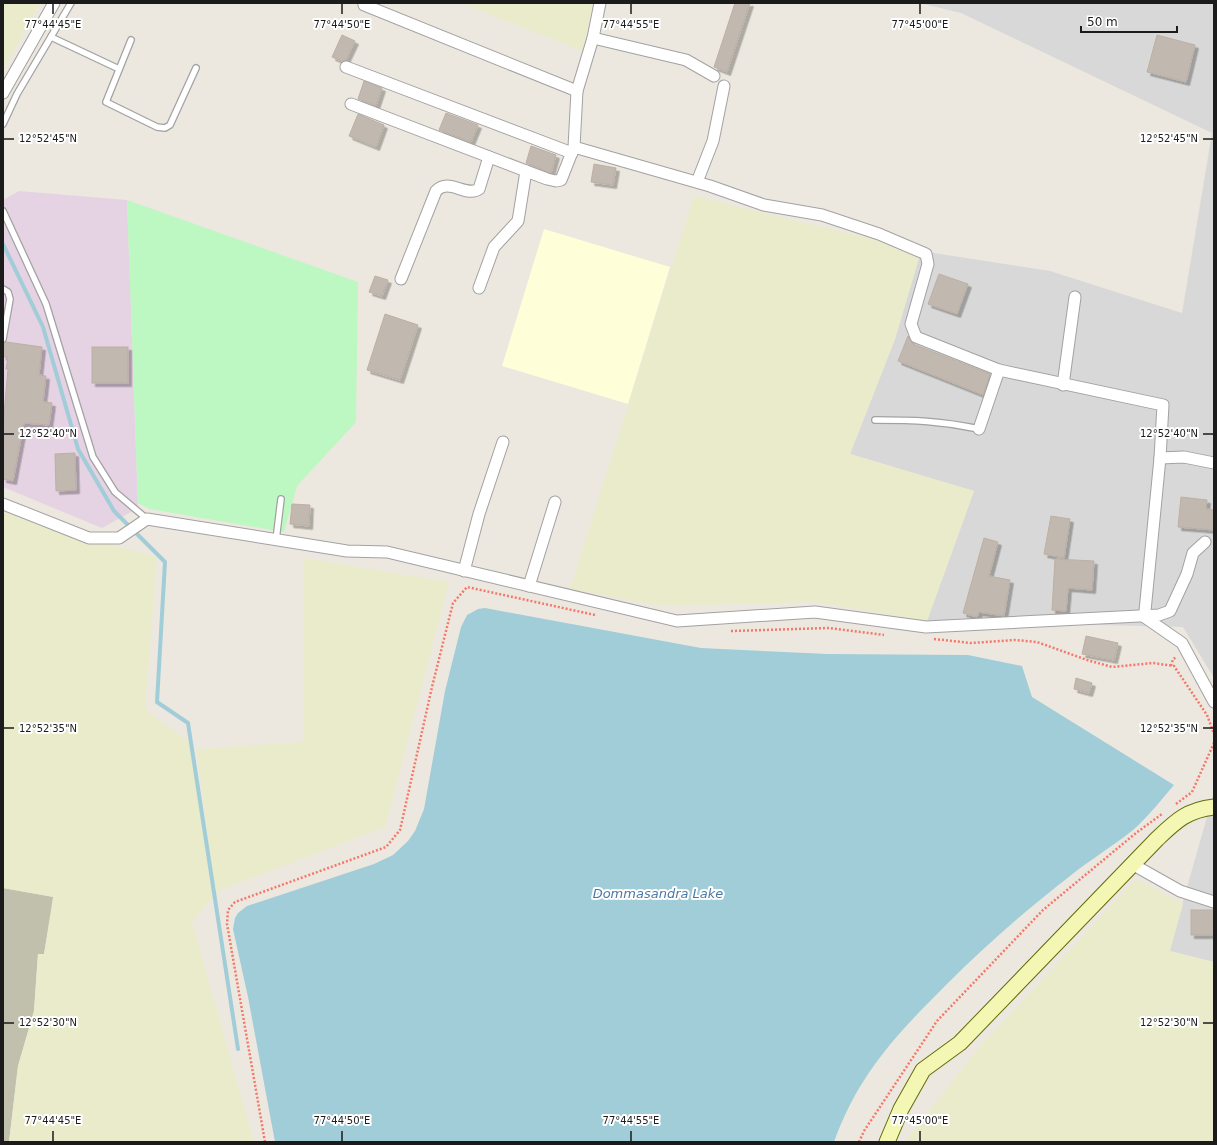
<svg xmlns="http://www.w3.org/2000/svg" width="1217" height="1145" font-family="'DejaVu Sans',sans-serif">
	<defs>
		<filter id="shadow"><feDropShadow dx="3.5" dy="3.5" stdDeviation="0" flood-color="#0004"/></filter>
	</defs>
	<rect width="100%" height="100%" fill="#ece8e0"/>
	<g fill="#d9d8d8">
		<polygon points="920,3 1214,3 1214,678 1183,627 927,621 974,491 850,454 895,339 921,251 1050,271 1182,313 1212,133 961,13"/>
		<polygon points="1214,792 1214,962 1169,951"/>
	</g>
	<polygon fill="#e5d2e2" points="19,191 127,200 138,508 102,528 3,487 3,200"/>
	<polygon fill="#fefed8" points="544,229 670,267 628,404 502,366"/>
	<polygon fill="#c0c0ac" points="3,888 54,897 44,954 38,954 34,1011 18,1066 9,1142 3,1142"/>
	<g fill="#e9ebcb">
		<polygon points="3,3 40,3 3,71"/>
		<polygon points="461,3 593,3 583,51"/>
		<polygon points="694,196 921,251 895,339 850,454 974,491 927,621 815,602 664,606 570,589"/>
		<polygon points="3,511 37,525 157,557 145,709 193,745 212,856 196,749 303,742 303,558 449,582 385,827 218,891 192,922 254,1142 9,1142 18,1066 34,1011 38,954 44,954 53,897 3,888"/>
		<polygon points="1136,879 1183,904 1170,951 1214,962 1214,1142 905,1142 976,1051"/>
	</g>
	<polygon fill="#bdf7c1" points="127,200 358,282 356,422 297,486 284,532 150,509 138,503"/>
	<path fill="#a1cdd9" d="M485 608 701 648 828 654 968 655 1022 666 1032 697 1174 785C1161 800 1148 817 1133 830 1113 846 1090 860 1070 876 1026 910 984 947 945 986 896 1035 858 1075 834 1142H275L248 997 233 929 235 918 238 913 247 906 374 864 393 855 408 841 415 831 424 809 445 691 461 627 467 615 478 609Z"/>
	<g fill="none" stroke-linecap="round" stroke-linejoin="round">
		<polyline stroke="#a1cdd9" stroke-width="4" points="3,244 43,327 78,449 114,511 165,562 157,702 188,723 238,1049"/>
	</g>
	<g fill="#c1b8b0" stroke="#bdafa3" filter="url(#shadow)">
		<polygon points="735,3 750,3 727,72 714,67"/>
		<polygon points="342,35 355,41 346,60 342,61 332,57"/>
		<polygon points="1157,35 1195,45 1186,82 1147,72"/>
		<polygon points="364,81 382,88 376,106 358,99"/>
		<polygon points="446,113 478,125 471,142 439,130"/>
		<polygon points="358,114 384,125 376,147 349,136"/>
		<polygon points="531,146 556,155 551,173 526,163"/>
		<polygon points="594,164 616,168 613,185 591,182"/>
		<polygon points="939,274 968,284 957,314 928,304"/>
		<polygon points="375,276 388,280 382,296 369,292"/>
		<polygon points="385,314 418,325 400,380 367,370"/>
		<polygon points="908,336 913,344 990,374 983,395 898,361"/>
		<polygon points="6,342 42,347 39,375 46,376 43,402 52,403 49,425 24,423 13,481 3,479 3,426 8,369 6,369 8,357 3,357 3,343"/>
		<rect x="92" y="347" width="36" height="36"/>
		<polygon points="75,453 76,490 56,491 55,454"/>
		<polygon points="1181,497 1207,500 1206,509 1214,510 1214,530 1178,527"/>
		<polygon points="292,504 310,505 309,526 290,524"/>
		<polygon points="1051,516 1070,519 1064,558 1044,554"/>
		<polygon points="984,538 998,542 989,576 1010,580 1004,616 979,612 977,617 963,613"/>
		<polygon points="1055,559 1094,561 1092,590 1068,588 1066,611 1052,610"/>
		<polygon points="1086,636 1118,643 1114,660 1082,654"/>
		<polygon points="1076,678 1092,683 1089,693 1074,689"/>
		<rect x="1191" y="910" width="23" height="25"/>
	</g>
	<g fill="none" stroke-linecap="round" stroke-linejoin="round">
		<g stroke="#a2a2a2" stroke-width="8">
			<g id="lane">
				<polyline points="51,37 119,69"/>
				<polyline points="131,40 106,102 157,127 165,128 170,125 196,68"/>
				<polyline points="3,124 17,94 71,3"/>
				<polyline points="3,211 46,304 93,457 115,492 147,519"/>
				<polyline points="3,289 8,292 10,299 3,339"/>
				<path d="M875 420C913 420 942 421 979 429"/>
				<polyline points="276,540 281,499"/>
			</g>
		</g>
		<g stroke="#a2a2a2" stroke-width="13">
			<g id="street">
				<polyline points="600,3 593,38 577,91 574,147 710,186 764,205 822,215 879,234 926,254 928,264 911,324 916,337 999,370 1163,405 1160,458 1145,611 1143,616"/>
				<polyline points="364,5 577,91"/>
				<polyline points="593,38 686,60 714,76"/>
				<polyline points="346,67 572,153"/>
				<polyline points="3,93 54,3"/>
				<polyline points="351,104 547,179 556,181 561,180 574,147"/>
				<polyline points="697,182 713,141 724,86"/>
				<path d="M401 279 436 191C449 177 466 198 479 189L489 157"/>
				<polyline points="479,288 494,247 518,221 526,171"/>
				<polyline points="1063,385 1075,297"/>
				<polyline points="979,429 999,370"/>
				<polyline points="1160,458 1184,457 1214,463"/>
				<polyline points="3,504 89,538 119,538 147,519 347,551 387,552 677,621 815,612 926,627 1159,615 1170,611 1187,574 1193,553 1205,542"/>
				<polyline points="464,571 479,514 503,442"/>
				<polyline points="529,586 555,502"/>
				<polyline points="1143,616 1182,643 1214,702"/>
				<polyline points="1132,864 1180,891 1214,902"/>
			</g>
		</g>
		<g stroke="#616c08" stroke-width="17">
			<path id="secondary" d="M887 1142 901 1109 923 1070 960 1043 1157 839C1176 821 1187 810 1214 807"/>
		</g>
		<g stroke="#f57769" stroke-width="2.5" stroke-dasharray="2 2" stroke-linecap="butt">
			<polyline points="731,631 829,628 884,635"/>
			<polyline points="934,639 971,643 1015,640 1037,642 1087,660 1112,667 1153,663 1174,666 1207,715 1214,734"/>
			<polyline points="1171,666 1173,659 1177,657"/>
			<polyline points="1176,804 1192,792 1214,743"/>
			<polyline points="265,1142 227,924 228,910 235,902 386,847 400,830 432,687 453,603 467,587 595,615"/>
			<polyline points="859,1142 864,1131 937,1021 1043,910 1136,833 1162,814"/>
		</g>
		<use href="#lane" stroke="#fff" stroke-width="5.5"/>
		<use href="#street" stroke="#fff" stroke-width="11"/>
		<use href="#secondary" stroke="#f4f7b4" stroke-width="15"/>
	</g>
	<path fill="none" stroke="#1b1b1b" stroke-width="1.5" d="M53 4V14M342 4V14M631 4V14M920 4V14M4 139H14M1203 139H1213M4 434H14M1203 434H1213M4 728H14M1203 728H1213M4 1023H14M1203 1023H1213M53 1131V1141M342 1131V1141M631 1131V1141M920 1131V1141"/>
	<g text-anchor="middle" stroke-width="4" stroke-linejoin="round" paint-order="stroke">
		<g font-size="13" font-style="italic" fill="#4b79a7" stroke="#fff">
			<text x="658" y="898">Dommasandra Lake</text>
		</g>
	</g>
	<g font-size="10" text-anchor="middle" fill="#1b1b1b" stroke="#fff" stroke-width="4" stroke-linejoin="round" paint-order="stroke">
		<text x="53" y="28">77°44'45"E</text>
		<text x="342" y="28">77°44'50"E</text>
		<text x="631" y="28">77°44'55"E</text>
		<text x="920" y="28">77°45'00"E</text>
		<text x="48" y="142">12°52'45"N</text>
		<text x="1169" y="142">12°52'45"N</text>
		<text x="48" y="437">12°52'40"N</text>
		<text x="1169" y="437">12°52'40"N</text>
		<text x="48" y="732">12°52'35"N</text>
		<text x="1169" y="732">12°52'35"N</text>
		<text x="48" y="1026">12°52'30"N</text>
		<text x="1169" y="1026">12°52'30"N</text>
		<text x="53" y="1124">77°44'45"E</text>
		<text x="342" y="1124">77°44'50"E</text>
		<text x="631" y="1124">77°44'55"E</text>
		<text x="920" y="1124">77°45'00"E</text>
	</g>
	<rect width="1217" height="1145" fill="none" stroke="#1b1b1b" stroke-width="8"/>
	<path d="M1081 26v6h96v-6" fill="none" stroke="#1b1b1b" stroke-width="2"/>
	<text x="1087" y="26" font-size="12" fill="#1b1b1b" stroke="#ffffff" stroke-width="3" paint-order="stroke">50 m</text>
</svg>
